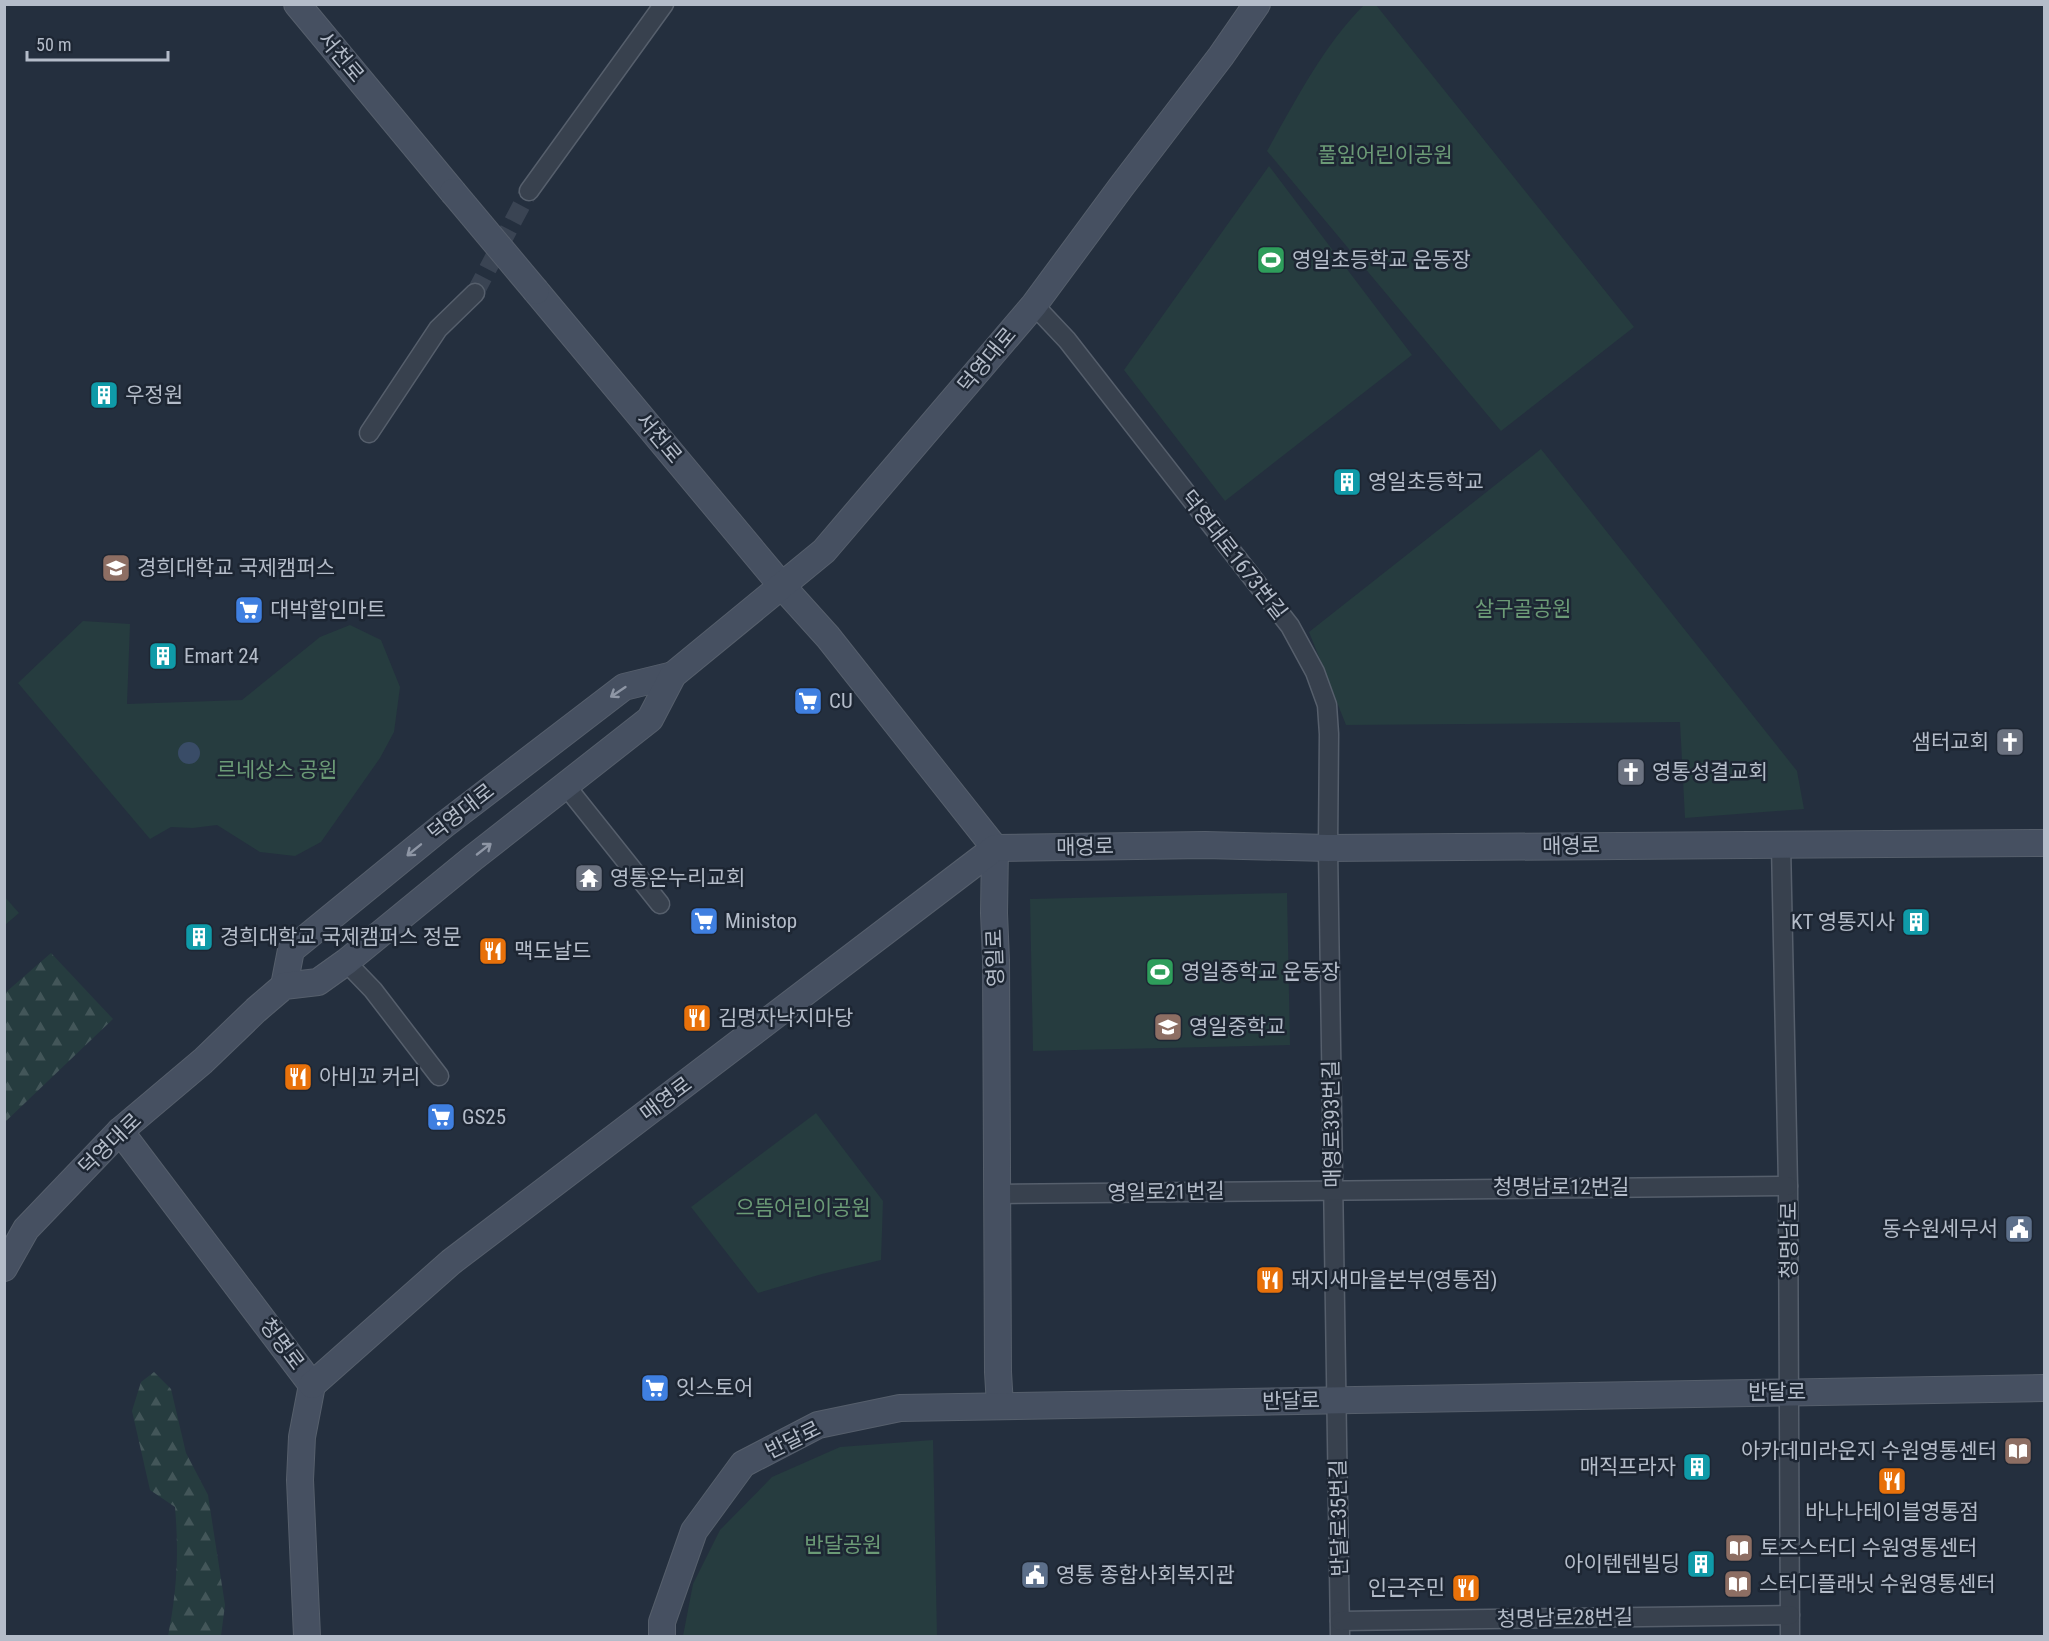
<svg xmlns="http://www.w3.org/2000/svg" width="2049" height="1641" font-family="'Roboto Condensed','Noto Sans KR',sans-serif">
	<defs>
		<pattern id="forest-firs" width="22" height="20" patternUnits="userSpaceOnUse" patternTransform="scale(1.5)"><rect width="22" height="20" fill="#263c3f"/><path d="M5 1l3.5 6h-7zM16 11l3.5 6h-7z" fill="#435659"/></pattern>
	</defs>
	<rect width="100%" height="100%" fill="#242f3e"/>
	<g fill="url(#forest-firs)">
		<polygon points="51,953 113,1019 5,1122 5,993"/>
		<path d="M154 1372 171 1389 186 1453 208 1495 225 1605 221 1636H168C177 1590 179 1554 175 1507L150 1490 132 1411 141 1382Z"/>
	</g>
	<g fill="#263c3f">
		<path d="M1364 5H1376L1634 327 1501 431 1267 151C1296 100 1323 46 1364 5Z"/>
		<polygon points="1269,166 1412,355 1225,501 1124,370"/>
		<polygon points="1541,449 1797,771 1804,809 1685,818 1680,722 1346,725 1309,632"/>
		<polygon points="83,621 130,624 127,704 242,700 320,637 350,625 381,640 400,687 394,732 380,758 321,842 295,856 260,852 217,825 193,828 171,827 150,839 18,683"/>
		<polygon points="1287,893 1290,1045 1033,1051 1030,899"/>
		<polygon points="4,896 19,913 5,925 4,925"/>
		<polygon points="816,1113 883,1201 881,1260 822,1274 758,1293 691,1207"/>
		<polygon points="933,1440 937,1636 683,1636 693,1584 720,1530 772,1477 840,1447"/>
	</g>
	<circle fill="#394c67" cx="189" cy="753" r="11"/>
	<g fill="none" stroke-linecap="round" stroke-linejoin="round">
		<polyline stroke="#3a4453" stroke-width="18" stroke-dasharray="18 9" stroke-linecap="butt" points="475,293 529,191"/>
		<g stroke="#565f6c" stroke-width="21">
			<g id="street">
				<polyline points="529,191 664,4"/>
				<polyline points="1034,305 1067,340 1290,626 1315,672 1327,705 1329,734 1328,848 1340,1636"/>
				<polyline points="369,433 438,329 475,293"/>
				<polyline points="566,786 660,904"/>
				<polyline points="1781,844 1788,1186 1790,1636"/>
				<polyline points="346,962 373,990 439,1076"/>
				<polyline points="998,1194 1788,1186"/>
				<polyline points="1340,1621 1790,1615"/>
			</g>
		</g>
		<g stroke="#565f6c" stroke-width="28">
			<g id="secondary">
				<polyline points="297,4 453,192"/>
				<polyline points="536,291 782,586 828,637 995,848 994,913 996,960 998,1372 1000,1406"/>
				<polyline points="284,986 291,950 444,825 624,687 673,675"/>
				<polyline points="120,1131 312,1385 302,1437 300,1480 307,1636"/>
				<polyline points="4,1268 26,1229 120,1131 203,1061 256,1010 284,986 318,982 346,962 473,858 650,719 673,675 824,551 1034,305 1121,187 1221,56 1257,4"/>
				<polyline points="312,1385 451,1262 995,848 1205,845 1328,848 2044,843"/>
				<polyline points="662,1636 662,1622 694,1531 743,1464 818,1425 900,1408 2044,1388"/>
			</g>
		</g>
		<use href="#street" stroke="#38414e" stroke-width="18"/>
		<use href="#secondary" stroke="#465061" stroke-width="26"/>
		<g stroke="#565f6c" stroke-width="28" stroke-linecap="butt">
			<polyline id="secondary-bridge" points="453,192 536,291"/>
		</g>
		<use href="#secondary-bridge" stroke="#465061" stroke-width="26"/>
	</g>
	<defs><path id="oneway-shaft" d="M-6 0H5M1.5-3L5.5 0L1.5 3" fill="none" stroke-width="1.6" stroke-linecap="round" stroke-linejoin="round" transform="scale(1.5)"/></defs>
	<g stroke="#8e96a5">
		<use href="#oneway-shaft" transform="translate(618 692) rotate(146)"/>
		<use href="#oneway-shaft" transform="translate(484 849) rotate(-38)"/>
		<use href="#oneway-shaft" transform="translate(414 850) rotate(141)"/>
	</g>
	<defs>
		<g id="stadium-square" transform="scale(1.5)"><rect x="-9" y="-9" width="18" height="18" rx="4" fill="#2e9e5b" stroke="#1d2633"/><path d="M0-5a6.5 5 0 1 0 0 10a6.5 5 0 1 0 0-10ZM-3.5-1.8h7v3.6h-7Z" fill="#fff"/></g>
		<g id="building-square" transform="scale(1.5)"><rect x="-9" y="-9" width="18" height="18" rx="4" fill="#0f9aa8" stroke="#1d2633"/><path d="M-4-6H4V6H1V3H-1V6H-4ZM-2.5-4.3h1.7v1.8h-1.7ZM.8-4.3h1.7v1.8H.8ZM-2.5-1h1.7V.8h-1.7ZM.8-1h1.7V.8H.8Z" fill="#fff"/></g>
		<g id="university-square" transform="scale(1.5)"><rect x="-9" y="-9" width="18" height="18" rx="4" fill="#8d6e63" stroke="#1d2633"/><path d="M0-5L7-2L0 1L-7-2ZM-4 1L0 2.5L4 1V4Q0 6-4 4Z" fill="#fff"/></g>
		<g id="supermarket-square" transform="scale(1.5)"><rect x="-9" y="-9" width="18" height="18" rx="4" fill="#3f7fe0" stroke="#1d2633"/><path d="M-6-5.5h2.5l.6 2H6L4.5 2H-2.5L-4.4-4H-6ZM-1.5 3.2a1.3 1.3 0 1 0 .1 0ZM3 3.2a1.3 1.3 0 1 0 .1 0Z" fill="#fff"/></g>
		<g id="church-square" transform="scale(1.5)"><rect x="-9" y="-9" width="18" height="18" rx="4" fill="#6b7280" stroke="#1d2633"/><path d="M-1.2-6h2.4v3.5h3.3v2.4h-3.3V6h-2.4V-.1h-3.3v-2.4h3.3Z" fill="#fff"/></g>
		<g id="temple-square" transform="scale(1.5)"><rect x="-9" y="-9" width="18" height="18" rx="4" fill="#6b7280" stroke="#1d2633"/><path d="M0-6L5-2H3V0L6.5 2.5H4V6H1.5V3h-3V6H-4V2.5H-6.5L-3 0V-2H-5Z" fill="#fff"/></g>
		<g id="restaurant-square" transform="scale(1.5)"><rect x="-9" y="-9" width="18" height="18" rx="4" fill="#e8710a" stroke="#1d2633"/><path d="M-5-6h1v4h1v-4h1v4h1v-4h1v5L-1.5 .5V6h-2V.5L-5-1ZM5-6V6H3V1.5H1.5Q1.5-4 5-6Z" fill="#fff"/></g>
		<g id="school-square" transform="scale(1.5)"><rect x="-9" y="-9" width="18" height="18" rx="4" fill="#8d6e63" stroke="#1d2633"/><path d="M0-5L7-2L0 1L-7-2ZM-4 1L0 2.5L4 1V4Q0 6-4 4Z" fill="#fff"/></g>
		<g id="civic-square" transform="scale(1.5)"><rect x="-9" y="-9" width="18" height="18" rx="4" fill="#5c6f8a" stroke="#1d2633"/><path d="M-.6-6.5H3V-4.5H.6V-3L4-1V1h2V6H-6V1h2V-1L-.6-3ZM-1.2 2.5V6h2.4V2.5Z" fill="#fff"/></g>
		<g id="library-square" transform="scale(1.5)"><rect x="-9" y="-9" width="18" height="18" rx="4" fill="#8d6e63" stroke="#1d2633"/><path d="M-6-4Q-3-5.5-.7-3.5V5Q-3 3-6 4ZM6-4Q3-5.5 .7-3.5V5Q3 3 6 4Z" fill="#fff"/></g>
	</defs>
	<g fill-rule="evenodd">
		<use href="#stadium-square" x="1271" y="260"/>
		<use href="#building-square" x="104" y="395"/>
		<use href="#building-square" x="1347" y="482"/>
		<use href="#university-square" x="116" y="568"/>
		<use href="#supermarket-square" x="249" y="610"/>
		<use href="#building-square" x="163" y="656"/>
		<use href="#supermarket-square" x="808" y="701"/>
		<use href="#church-square" x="2010" y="742"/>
		<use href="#church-square" x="1631" y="772"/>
		<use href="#temple-square" x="589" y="878"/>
		<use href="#supermarket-square" x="704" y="921"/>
		<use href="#building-square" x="1916" y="922"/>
		<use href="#building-square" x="199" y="937"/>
		<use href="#restaurant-square" x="493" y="951"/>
		<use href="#stadium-square" x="1160" y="972"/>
		<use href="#restaurant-square" x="697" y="1018"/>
		<use href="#school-square" x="1168" y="1027"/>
		<use href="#restaurant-square" x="298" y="1077"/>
		<use href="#supermarket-square" x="441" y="1117"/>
		<use href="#civic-square" x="2019" y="1229"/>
		<use href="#restaurant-square" x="1270" y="1280"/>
		<use href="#supermarket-square" x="655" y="1388"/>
		<use href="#library-square" x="2018" y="1451"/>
		<use href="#building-square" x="1697" y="1467"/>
		<use href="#restaurant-square" x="1892" y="1481"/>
		<use href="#library-square" x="1739" y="1548"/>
		<use href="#building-square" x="1701" y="1564"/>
		<use href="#civic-square" x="1035" y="1575"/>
		<use href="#library-square" x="1738" y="1584"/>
		<use href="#restaurant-square" x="1466" y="1588"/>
	</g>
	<g text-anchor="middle" stroke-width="5" stroke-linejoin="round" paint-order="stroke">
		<g font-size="21" fill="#b4bcc9" stroke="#1d2633">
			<text transform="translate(341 57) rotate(50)" y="7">서천로</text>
			<text transform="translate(987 360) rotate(-50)" y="7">덕영대로</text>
			<text transform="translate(659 438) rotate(50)" y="7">서천로</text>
			<text transform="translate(1234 555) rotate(52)" y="7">덕영대로1673번길</text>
			<text transform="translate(461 812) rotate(-38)" y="7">덕영대로</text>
			<text transform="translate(1571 846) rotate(-1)" y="7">매영로</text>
			<text transform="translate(1085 847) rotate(-1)" y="7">매영로</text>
			<text transform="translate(995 958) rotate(-92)" y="7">영일로</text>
			<text transform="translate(666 1099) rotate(-37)" y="7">매영로</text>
			<text transform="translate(1332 1124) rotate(-91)" y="7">매영로393번길</text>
			<text transform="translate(110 1144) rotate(-44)" y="7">덕영대로</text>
			<text x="1561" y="1194">청명남로12번길</text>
			<text transform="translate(1166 1192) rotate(-1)" y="7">영일로21번길</text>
			<text transform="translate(1789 1240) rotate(-90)" y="7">청명남로</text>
			<text transform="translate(282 1344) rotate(53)" y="7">청명로</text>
			<text x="1777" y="1399">반달로</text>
			<text transform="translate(1291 1401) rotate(-1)" y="7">반달로</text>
			<text transform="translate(793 1440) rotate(-26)" y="7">반달로</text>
			<text transform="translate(1339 1518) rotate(-91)" y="7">반달로35번길</text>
			<text transform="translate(1565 1618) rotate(-1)" y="7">청명남로28번길</text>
		</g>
		<g font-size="21" fill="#6b9a76" stroke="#1d2633">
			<text x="1385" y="162">풀잎어린이공원</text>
			<text x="1523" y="616">살구골공원</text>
			<text x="277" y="777">르네상스 공원</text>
			<text x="803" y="1215">으뜸어린이공원</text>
			<text x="843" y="1552">반달공원</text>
		</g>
		<g font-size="21" fill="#b4bcc9" stroke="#1d2633" text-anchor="start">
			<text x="1292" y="267">영일초등학교 운동장</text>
			<text x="125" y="402">우정원</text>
			<text x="1368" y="489">영일초등학교</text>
			<text x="137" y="575">경희대학교 국제캠퍼스</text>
			<text x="270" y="617">대박할인마트</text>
			<text x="184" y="663">Emart 24</text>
			<text x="829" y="708">CU</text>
			<text x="1989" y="749" text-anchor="end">샘터교회</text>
			<text x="1652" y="779">영통성결교회</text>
			<text x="610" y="885">영통온누리교회</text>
			<text x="725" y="928">Ministop</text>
			<text x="1895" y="929" text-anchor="end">KT 영통지사</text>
			<text x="220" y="944">경희대학교 국제캠퍼스 정문</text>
			<text x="514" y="958">맥도날드</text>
			<text x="1181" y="979">영일중학교 운동장</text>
			<text x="718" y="1025">김명자낙지마당</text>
			<text x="1189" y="1034">영일중학교</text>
			<text x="319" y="1084">아비꼬 커리</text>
			<text x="462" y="1124">GS25</text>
			<text x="1998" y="1236" text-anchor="end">동수원세무서</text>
			<text x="1291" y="1287">돼지새마을본부(영통점)</text>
			<text x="676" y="1395">잇스토어</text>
			<text x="1997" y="1458" text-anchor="end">아카데미라운지 수원영통센터</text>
			<text x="1676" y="1474" text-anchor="end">매직프라자</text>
			<text x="1892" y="1519" text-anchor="middle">바나나테이블영통점</text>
			<text x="1760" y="1555">토즈스터디 수원영통센터</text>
			<text x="1680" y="1571" text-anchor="end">아이텐텐빌딩</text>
			<text x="1056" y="1582">영통 종합사회복지관</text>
			<text x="1759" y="1591">스터디플래닛 수원영통센터</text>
			<text x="1445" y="1595" text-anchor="end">인근주민</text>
		</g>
	</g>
	<rect width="2049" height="1641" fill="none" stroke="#b4bcc9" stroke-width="12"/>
	<path d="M27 51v9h141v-9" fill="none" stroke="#b4bcc9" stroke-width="3"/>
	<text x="36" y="51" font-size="18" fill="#b4bcc9" stroke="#1d2633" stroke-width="4.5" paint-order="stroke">50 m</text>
</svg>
